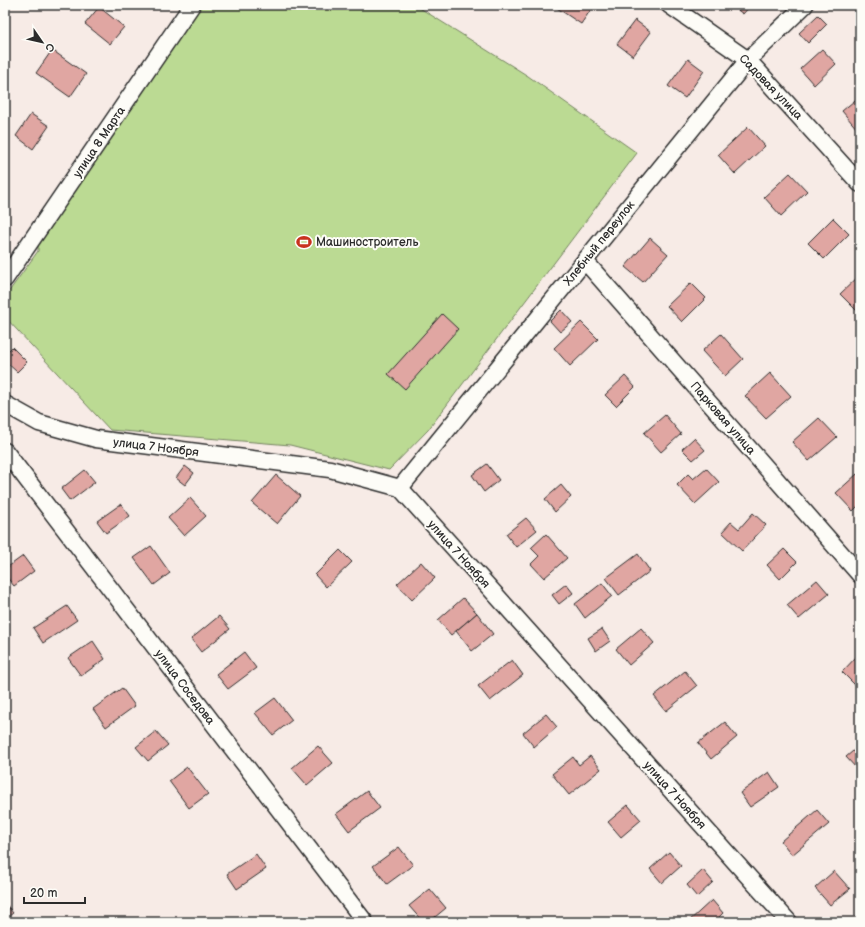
<svg xmlns="http://www.w3.org/2000/svg" width="865" height="927" font-family="'Balsamiq Sans',sans-serif">
	<rect width="100%" height="100%" fill="#f7ebe6"/>
	<filter id="ink" filterUnits="userSpaceOnUse"><feTurbulence type="fractalNoise" baseFrequency=".025" numOctaves="2"/><feDisplacementMap in="SourceGraphic" scale="8" xChannelSelector="R" yChannelSelector="G"/><feConvolveMatrix kernelMatrix="1 2 1 2 8 2 1 2 1" color-interpolation-filters="sRGB"/></filter>
	<g filter="url(#ink)">
		<polygon fill="#bbda93" stroke="#73825f" points="202,5 415,5 528,76 637,153 428,430 389,470 290,445 110,430 5,317 5,297 38,251 38,233"/>
		<g fill="#e0a6a2" stroke="#2b2b2b">
			<polygon points="559,5 594,5 581,24 557,8"/>
			<polygon points="731,5 751,5 743,14"/>
			<polygon points="99,7 124,27 110,44 85,24"/>
			<polygon points="818,15 827,24 808,43 799,33"/>
			<polygon points="635,20 651,32 633,56 617,44"/>
			<polygon points="822,49 836,64 814,85 800,69"/>
			<polygon points="52,50 86,74 70,97 36,73"/>
			<polygon points="688,59 704,71 685,98 668,86"/>
			<polygon points="860,96 860,127 857,129 842,111"/>
			<polygon points="31,114 49,126 33,149 16,136"/>
			<polygon points="748,127 765,146 735,174 718,155"/>
			<polygon points="790,173 807,191 781,216 764,197"/>
			<polygon points="833,218 849,234 824,259 808,243"/>
			<polygon points="650,238 668,254 643,282 625,267"/>
			<polygon points="860,275 860,307 857,311 840,294"/>
			<polygon points="691,283 706,298 682,322 667,306"/>
			<polygon points="561,310 572,322 560,332 550,321"/>
			<polygon points="442,314 458,329 405,389 388,374"/>
			<polygon points="581,322 598,339 570,366 554,348"/>
			<polygon points="721,334 743,359 725,376 702,351"/>
			<polygon points="12,347 27,362 17,372 5,361 5,354"/>
			<polygon points="770,373 791,396 766,418 745,396"/>
			<polygon points="625,376 635,387 616,406 605,395"/>
			<polygon points="665,415 681,434 661,452 644,433"/>
			<polygon points="819,418 837,437 809,461 792,442"/>
			<polygon points="694,438 705,450 693,460 682,449"/>
			<polygon points="487,464 499,480 484,492 472,475"/>
			<polygon points="185,466 194,473 185,485 176,478"/>
			<polygon points="706,468 719,482 695,504 677,485 688,474 693,479"/>
			<polygon points="85,470 95,482 70,501 61,489"/>
			<polygon points="857,474 860,477 860,504 853,511 836,493"/>
			<polygon points="276,475 300,496 277,524 252,503"/>
			<polygon points="561,485 571,497 555,512 545,499"/>
			<polygon points="190,498 206,516 184,536 168,518"/>
			<polygon points="121,504 130,516 106,533 97,521"/>
			<polygon points="753,513 766,525 742,551 722,532 731,522 739,529"/>
			<polygon points="526,518 537,530 516,547 506,534"/>
			<polygon points="546,534 567,558 544,578 531,564 539,556 531,548"/>
			<polygon points="151,546 170,573 154,585 134,558"/>
			<polygon points="784,549 797,562 780,579 767,565"/>
			<polygon points="340,550 352,562 326,587 315,575"/>
			<polygon points="638,554 650,571 619,595 606,578"/>
			<polygon points="23,556 34,571 14,586 5,575 5,569"/>
			<polygon points="421,562 435,578 412,600 397,584"/>
			<polygon points="817,580 829,594 799,619 787,605"/>
			<polygon points="602,583 612,596 585,618 575,604"/>
			<polygon points="566,584 573,593 559,604 552,595"/>
			<polygon points="463,598 477,613 451,635 438,620"/>
			<polygon points="67,606 77,620 43,643 33,628"/>
			<polygon points="477,613 493,634 472,651 456,631"/>
			<polygon points="219,616 230,629 201,652 191,639"/>
			<polygon points="641,628 654,643 629,665 616,649"/>
			<polygon points="602,629 610,641 596,651 588,638"/>
			<polygon points="93,641 105,659 81,676 68,658"/>
			<polygon points="244,652 256,668 228,689 216,674"/>
			<polygon points="858,655 860,657 860,690 842,672"/>
			<polygon points="512,660 523,675 490,701 478,686"/>
			<polygon points="685,671 697,686 666,711 654,696"/>
			<polygon points="122,688 135,706 106,727 93,709"/>
			<polygon points="275,698 292,720 273,735 255,713"/>
			<polygon points="546,714 557,727 534,747 523,733"/>
			<polygon points="725,722 737,737 711,759 698,743"/>
			<polygon points="156,731 168,745 148,761 136,747"/>
			<polygon points="860,745 860,767 857,769 846,757"/>
			<polygon points="318,746 333,763 307,785 292,768"/>
			<polygon points="590,756 601,769 569,795 552,774 573,757 579,765"/>
			<polygon points="187,767 208,794 189,808 169,781"/>
			<polygon points="769,772 779,787 750,807 740,793"/>
			<polygon points="367,791 380,808 349,831 336,814"/>
			<polygon points="628,805 641,820 621,837 608,822"/>
			<polygon points="817,810 829,824 792,855 781,841"/>
			<polygon points="399,847 413,865 387,884 373,866"/>
			<polygon points="669,852 681,866 662,883 650,869"/>
			<polygon points="256,854 266,869 237,889 227,874"/>
			<polygon points="703,870 713,882 697,897 687,885"/>
			<polygon points="834,871 850,889 830,905 815,888"/>
			<polygon points="430,889 446,908 429,922 423,922 409,906"/>
			<polygon points="712,900 723,913 714,922 688,922"/>
			<polygon points="5,903 13,913 5,919"/>
		</g>
		<g fill="none" stroke-linecap="round" stroke-linejoin="round">
			<g stroke="#2b2b2b" stroke-width="19">
				<g id="minor">
					<polyline points="669,5 748,60 860,184"/>
					<polyline points="585,261 860,575"/>
					<polyline points="5,279 192,5"/>
					<polyline points="5,404 39,423 96,439 330,469 400,488 789,922"/>
					<polyline points="5,451 365,922"/>
					<polyline points="400,488 748,60 805,5"/>
				</g>
			</g>
			<use href="#minor" stroke="#fdfcf7" stroke-width="16"/>
		</g>
	</g>
	<defs>
		<g id="stadium-bare" transform="scale(1.2)"><path d="M0-5a6.5 5 0 1 0 0 10a6.5 5 0 1 0 0-10ZM-3.5-1.8h7v3.6h-7Z" fill="#c8321e" stroke="#fdfcf7" stroke-width="2.5" paint-order="stroke"/></g>
	</defs>
	<g fill-rule="evenodd">
		<use href="#stadium-bare" x="304" y="242"/>
	</g>
	<g text-anchor="middle" stroke-width="4" stroke-linejoin="round" paint-order="stroke">
		<g font-size="12" fill="#2b2b2b" stroke="#fdfcf7">
			<text transform="translate(771 87) rotate(46)" y="4">Садовая улица</text>
			<text transform="translate(99 142) rotate(-56)" y="4">улица 8 Марта</text>
			<text transform="translate(599 243) rotate(-51)" y="4">Хлебный переулок</text>
			<text transform="translate(723 418) rotate(49)" y="4">Парковая улица</text>
			<text transform="translate(156 447) rotate(7)" y="4">улица 7 Ноября</text>
			<text transform="translate(459 554) rotate(48)" y="4">улица 7 Ноября</text>
			<text transform="translate(185 687) rotate(53)" y="4">улица Соседова</text>
			<text transform="translate(675 795) rotate(48)" y="4">улица 7 Ноября</text>
		</g>
		<g font-size="12" fill="#2b2b2b" stroke="#fdfcf7" text-anchor="start">
			<text x="316" y="246">Машиностроитель</text>
		</g>
	</g>
	<rect width="865" height="927" fill="none" stroke="#fdfcf7" stroke-width="20"/>
	<rect x="10" y="10" width="845" height="907" fill="none" stroke="#2b2b2b" stroke-width="1.5" filter="url(#ink)"/>
	<g transform="translate(42 42) rotate(124)" stroke="#fdfcf7" stroke-width="3" paint-order="stroke">
	<path d="M0-3L7 15L0 10L-7 15Z" fill="#2b2b2b"/>
	<text y="-6" font-size="11" font-weight="bold" text-anchor="middle" fill="#2b2b2b">С</text>
	</g>
	<path d="M24 897v6h61v-6" fill="none" stroke="#2b2b2b" stroke-width="2"/>
	<text x="30" y="897" font-size="12" fill="#2b2b2b" stroke="#fdfcf7" stroke-width="3" paint-order="stroke">20 m</text>
</svg>
